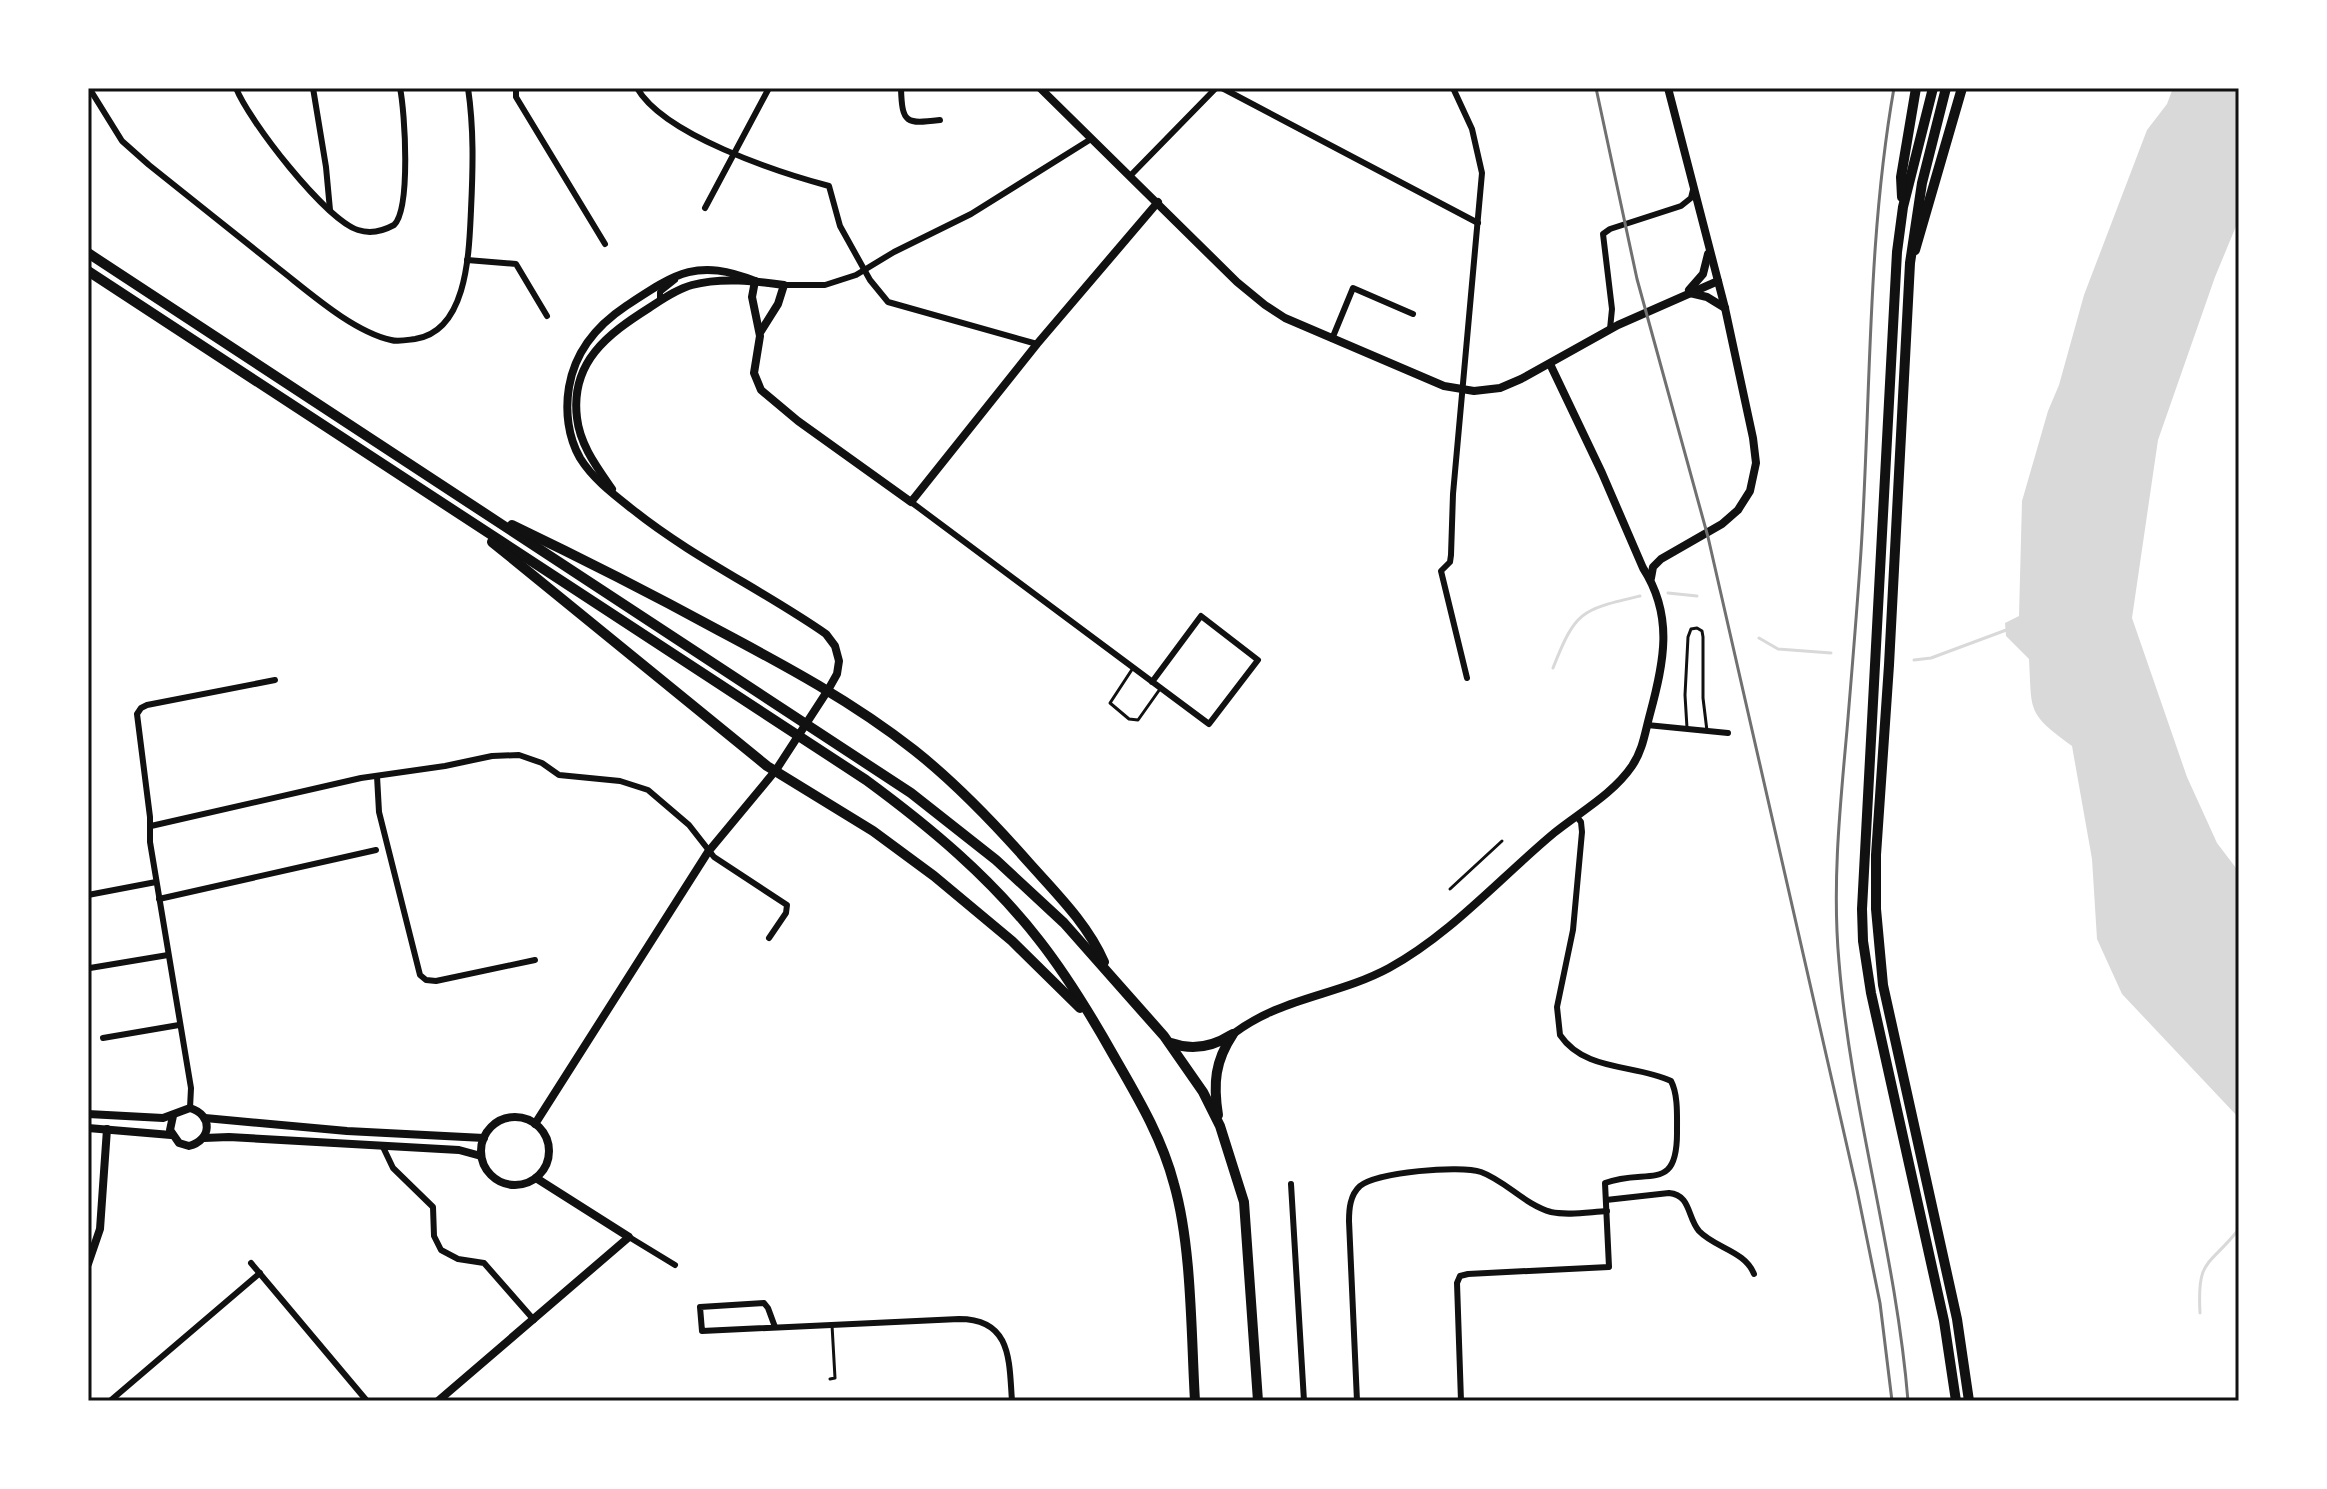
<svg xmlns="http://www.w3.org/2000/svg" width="2327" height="1489" font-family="'Asap Condensed',sans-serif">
	<rect width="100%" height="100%" fill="#fff"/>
	<path fill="#d9d9d9" d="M2173 88H2239V219L2215 277 2158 440 2132 618 2187 777 2217 843 2239 872V1118L2122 994 2097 939 2092 859 2072 746C2027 713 2032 713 2029 659L2006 636 2005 623 2019 616 2022 501 2048 411 2059 385 2084 295 2147 130 2167 104Z"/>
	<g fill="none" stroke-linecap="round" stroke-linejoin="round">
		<g stroke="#d9d9d9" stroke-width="3">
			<polyline points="1668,593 1697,596"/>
			<polyline points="1759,638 1778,649 1831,653"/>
			<polyline points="1914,660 1931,658 2009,629"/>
			<path d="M1553 668C1576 610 1581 610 1640 596"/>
			<path d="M2200 1313C2197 1258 2208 1268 2239 1229"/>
		</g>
		<g stroke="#111" stroke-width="3">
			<polyline points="1133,668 1110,703 1129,719 1138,720 1160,689"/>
			<polyline points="1687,728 1685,695 1688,637 1691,629 1697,628 1702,631 1703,637 1703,698 1707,731"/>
			<polyline points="1450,889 1502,841"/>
			<polyline points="830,1379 835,1378 832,1325"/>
		</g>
		<g stroke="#111" stroke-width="6">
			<path d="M236 88C249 121 325 219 358 230 370 234 383 231 394 225 411 209 405 112 400 88"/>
			<polyline points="313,88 326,167 330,210"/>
			<polyline points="516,88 516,97 605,244"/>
			<path d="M637 88C664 135 777 172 829 186L840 226 870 280 888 302 1037 344"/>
			<path d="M901 88C902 124 906 124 940 120"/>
			<polyline points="1222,88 1478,223"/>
			<polyline points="1453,88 1472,129 1482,173 1453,494 1451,555 1450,562 1441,571 1467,678"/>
			<path d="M91 91 122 141 149 165C192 199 235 234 278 268 309 292 352 331 391 340 398 342 407 340 415 339 468 331 469 251 471 210 473 168 474 129 468 88"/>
			<polyline points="1130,176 1216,88"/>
			<polyline points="705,208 769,88"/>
			<polyline points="467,260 516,264 547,316"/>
			<polyline points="784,285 825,285 856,275 894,252 971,214 1091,139"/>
			<polyline points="660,301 660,292 675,280"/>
			<polyline points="1610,329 1612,309 1603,234 1610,229 1681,206 1691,198 1693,190"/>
			<polyline points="1332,339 1353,288 1413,314"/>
			<polyline points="911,502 1209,724 1258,660 1201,616 1152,682"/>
			<polyline points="1647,725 1728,733"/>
			<polyline points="377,776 379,812 420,975 426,980 436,981 535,960"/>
			<polyline points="151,826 361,778 445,766 492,756 519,755 542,763 559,775 620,781 648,790 689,825 714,857 787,905 786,913 769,938"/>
			<polyline points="88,895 156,882"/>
			<polyline points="159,899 376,850"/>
			<polyline points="90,968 168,955"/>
			<polyline points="103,1038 179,1025"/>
			<polyline points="190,1108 191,1088 150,842 150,817 137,714 141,708 147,705 275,680"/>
			<polyline points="383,1147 393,1168 433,1207 434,1236 441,1250 458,1259 484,1263 534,1320"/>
			<polyline points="1291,1184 1304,1401"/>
			<path d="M1606 1200 1669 1193C1691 1195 1687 1217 1699 1231 1715 1248 1745 1251 1754 1274"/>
			<polyline points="629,1237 675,1265"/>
			<polyline points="251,1263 367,1401"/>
			<path d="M775 1327 768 1308 764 1303 700 1307 702 1331 959 1319C1012 1319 1009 1361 1012 1401"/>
			<polyline points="110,1401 260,1273"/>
			<path d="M1357 1401 1349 1221C1349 1209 1350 1195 1360 1186 1377 1172 1460 1165 1481 1172 1506 1181 1525 1205 1551 1212 1568 1216 1589 1212 1607 1211"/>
			<path d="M1461 1401 1457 1283 1460 1276 1468 1274 1609 1267 1605 1183C1647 1167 1678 1195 1677 1130 1677 1115 1678 1094 1671 1081 1635 1064 1585 1072 1560 1035L1557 1007 1573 930 1582 832 1581 822 1576 816"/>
		</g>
		<g stroke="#111" stroke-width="8">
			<polyline points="1040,88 1237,282 1265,305 1285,318 1444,386 1474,391 1500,388 1521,379 1618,325 1718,281"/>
			<polyline points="755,281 752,297 760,336 754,373 761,390 798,421 911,502 1037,344 1158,202"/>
			<polyline points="1689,290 1703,274 1708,254"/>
			<polyline points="1690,293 1707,297 1725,308"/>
			<path d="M612 489C597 467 580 445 577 418 570 362 608 334 649 308 663 299 677 289 692 285 721 277 756 281 784 285L778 304 761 331"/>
			<polyline points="1651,578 1653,567 1661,559 1722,524 1738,510 1750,491 1756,463 1753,438 1725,308 1668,88"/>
			<path d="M1233 1034C1282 997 1337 996 1389 968 1451 934 1500 878 1554 833 1580 812 1613 794 1632 766 1643 750 1645 732 1650 714 1664 662 1674 616 1643 568L1602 473 1550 364"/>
			<path d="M88 1114 163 1118 190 1108C213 1115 212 1140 189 1146L179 1143 170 1130 173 1116"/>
			<circle cx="515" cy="1151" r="34"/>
			<polyline points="205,1118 347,1131 484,1138"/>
			<path d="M535 1124 708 852 776 770 828 690 837 674 839 661 835 646 826 634C763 590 693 558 632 509 613 494 593 479 580 458 568 437 565 411 569 387 575 351 596 326 626 306 676 273 697 258 755 281"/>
			<polyline points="88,1128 171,1135"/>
			<polyline points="204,1138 229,1137 459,1150 481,1156"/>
			<polyline points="88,1264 100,1229 107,1129"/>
			<polyline points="438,1401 629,1237 536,1178"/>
		</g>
		<g stroke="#111" stroke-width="10">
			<polyline points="1933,88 1903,207 1897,252 1862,909 1863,941 1871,993 1944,1321 1956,1401"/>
			<polyline points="1946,88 1922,183 1910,263 1889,665 1876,855 1876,909 1883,985 1957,1319 1969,1401"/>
			<polyline points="1902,197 1901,177 1916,88"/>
			<polyline points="1915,250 1962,88"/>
			<polyline points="88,253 911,793 996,860 1064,923 1164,1036 1203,1092 1220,1126 1244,1202 1258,1401"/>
			<path d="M88 271 866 780C930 827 990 877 1039 940 1068 977 1092 1017 1115 1058 1138 1098 1162 1138 1174 1184 1192 1247 1191 1334 1195 1401"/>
			<path d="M512 525C581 558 650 593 718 630 786 666 853 702 914 750 957 784 995 824 1031 865 1058 895 1088 925 1104 962"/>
			<polyline points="492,542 767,766 873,831 934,876 1012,941 1080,1008"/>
			<path d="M1171 1043C1193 1051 1212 1047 1231 1035"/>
			<path d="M1218 1115C1213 1083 1215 1061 1233 1034"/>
		</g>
		<g stroke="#707070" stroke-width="3">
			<polyline points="1596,88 1637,279 1708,537 1857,1190 1880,1303 1892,1401"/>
			<path d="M1894 88C1867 241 1871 396 1861 551 1857 611 1852 670 1847 730 1840 807 1832 884 1839 962 1851 1110 1896 1253 1908 1401"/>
		</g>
	</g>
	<rect width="2327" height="1489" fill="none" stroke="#ffffff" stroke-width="180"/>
	<rect x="90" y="90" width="2147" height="1309" fill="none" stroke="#111" stroke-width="3"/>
</svg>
